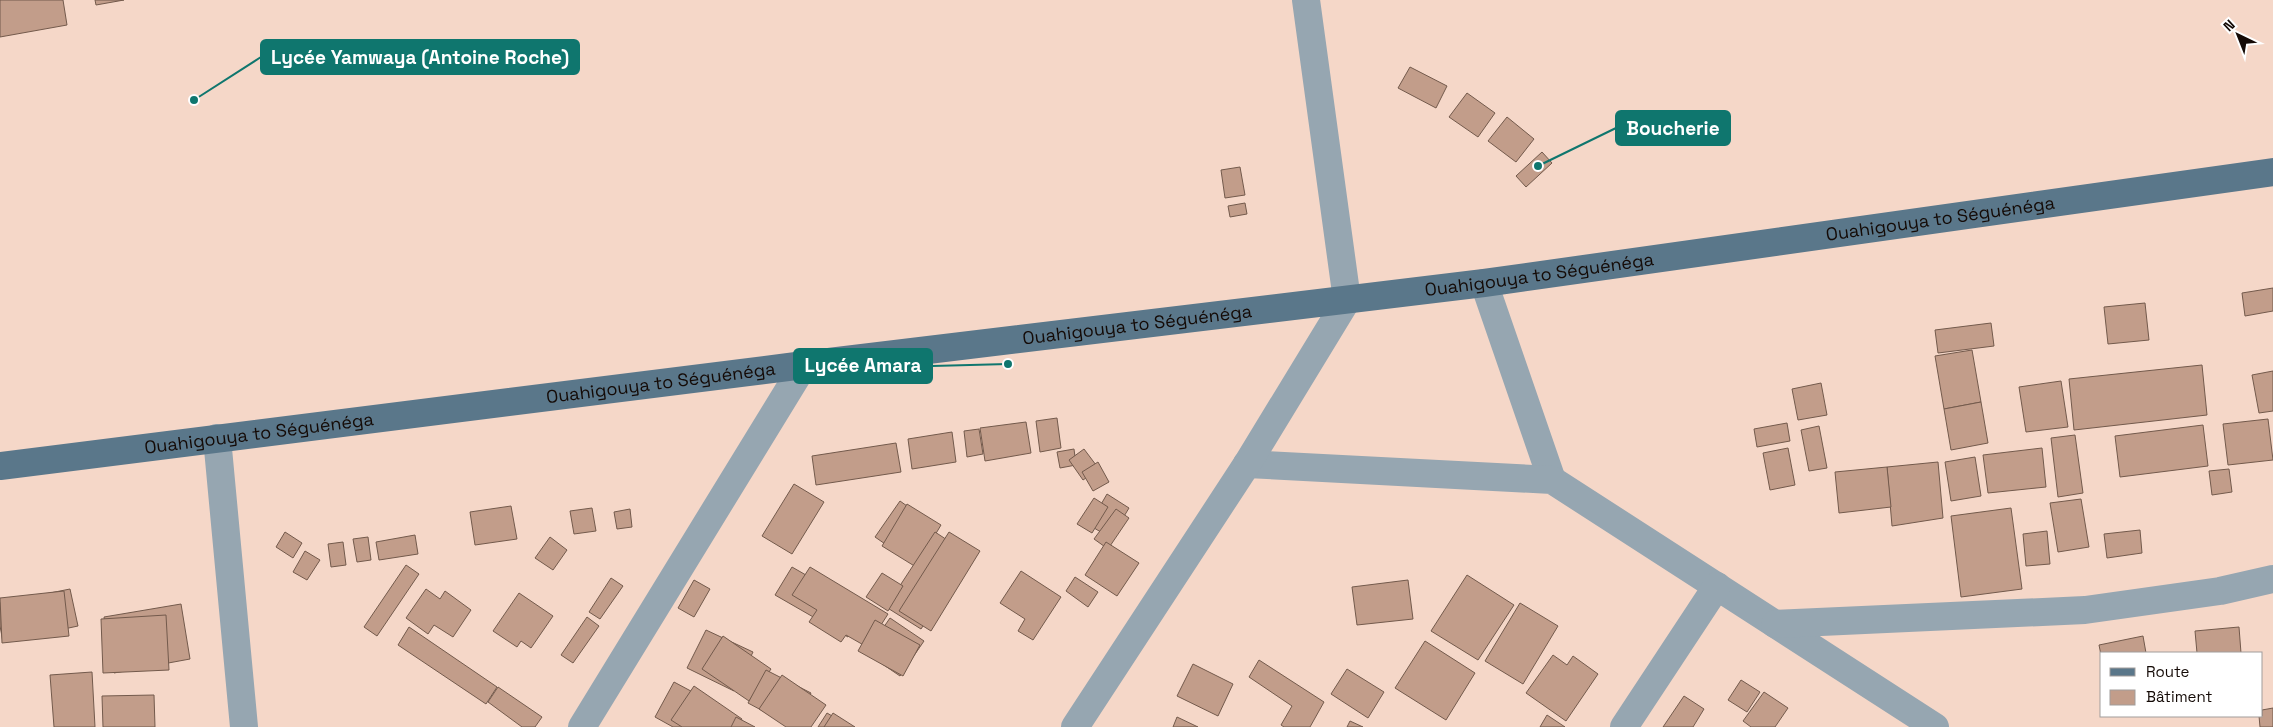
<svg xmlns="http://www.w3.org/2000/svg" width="2273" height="727" font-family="'Space Grotesk',sans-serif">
	<rect width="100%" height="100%" fill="#f5d7c8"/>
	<g fill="#c29d8a" stroke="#735a4c">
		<polygon points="0,0 63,0 67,25 0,37"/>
		<polygon points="95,0 124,0 96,5"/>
		<polygon points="1410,67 1447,86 1436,108 1398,88"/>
		<polygon points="1467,93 1495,113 1478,137 1449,117"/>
		<polygon points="1507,117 1534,139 1516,162 1488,141"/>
		<polygon points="1542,152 1552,163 1526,187 1516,176"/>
		<polygon points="1240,167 1245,195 1225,198 1221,170"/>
		<polygon points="1245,203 1247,214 1230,217 1228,206"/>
		<polygon points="2273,288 2273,311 2245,316 2242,293"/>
		<polygon points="2145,303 2149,340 2108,344 2104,307"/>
		<polygon points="1991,323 1994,346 1938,353 1935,330"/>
		<polygon points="1972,350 1981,402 1944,409 1935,356"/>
		<polygon points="2202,365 2207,415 2074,430 2069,379"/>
		<polygon points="2273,371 2273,411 2259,413 2252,375"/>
		<polygon points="2061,381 2068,427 2026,432 2019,387"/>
		<polygon points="1821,383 1827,415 1798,420 1792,389"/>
		<polygon points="1981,402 1988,443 1951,450 1944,409"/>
		<polygon points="1057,418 1061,448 1040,452 1036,421"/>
		<polygon points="2268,419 2273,460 2228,465 2223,424"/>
		<polygon points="1026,422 1031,453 985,461 980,428"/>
		<polygon points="1787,423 1790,441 1757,447 1754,429"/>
		<polygon points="2203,425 2208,466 2120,477 2115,436"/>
		<polygon points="1819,426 1827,468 1809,471 1801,430"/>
		<polygon points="979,429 983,454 967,457 964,431"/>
		<polygon points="952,432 956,462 912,469 908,439"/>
		<polygon points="2075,435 2083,493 2058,497 2051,438"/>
		<polygon points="896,443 901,472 816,485 812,456"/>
		<polygon points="1788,448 1795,485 1770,490 1763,453"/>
		<polygon points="2042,448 2046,487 1988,493 1983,455"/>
		<polygon points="1074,449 1076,465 1060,468 1057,452"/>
		<polygon points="1084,449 1099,469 1083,480 1069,460"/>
		<polygon points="1975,457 1981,496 1951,501 1945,462"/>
		<polygon points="1098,462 1109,482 1093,491 1082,472"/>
		<polygon points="1938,462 1943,518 1892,526 1887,467"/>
		<polygon points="1887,467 1891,507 1839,513 1835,472"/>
		<polygon points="2229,469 2232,492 2212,495 2209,471"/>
		<polygon points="794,484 824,502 792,554 762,536"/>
		<polygon points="1107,494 1129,508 1111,538 1089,525"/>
		<polygon points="1094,498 1108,507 1092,533 1077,524"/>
		<polygon points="2081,499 2089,547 2058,552 2050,503"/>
		<polygon points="900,501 928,521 904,557 875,537"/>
		<polygon points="907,504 941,525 916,567 882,546"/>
		<polygon points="511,506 517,539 475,545 470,512"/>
		<polygon points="592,508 596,531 574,534 570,511"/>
		<polygon points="2011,508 2022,589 1961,597 1951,516"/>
		<polygon points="630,509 632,527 617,529 614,512"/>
		<polygon points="1116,509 1129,518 1108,549 1094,539"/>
		<polygon points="2140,530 2142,553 2107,558 2104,534"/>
		<polygon points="2047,531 2050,564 2026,566 2023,534"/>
		<polygon points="285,532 302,543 293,558 276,547"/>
		<polygon points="935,532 970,555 921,629 886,607"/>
		<polygon points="949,532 980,551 931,631 899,611"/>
		<polygon points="415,535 418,554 379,560 376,542"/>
		<polygon points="368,537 371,560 357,562 353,539"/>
		<polygon points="550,537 567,550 553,570 535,558"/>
		<polygon points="343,542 346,565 331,567 328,544"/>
		<polygon points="1106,542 1139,563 1117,596 1085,575"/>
		<polygon points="305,551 320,560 307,580 293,572"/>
		<polygon points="406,565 419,574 377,636 364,627"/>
		<polygon points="792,567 865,609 848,637 775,595"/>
		<polygon points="810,567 888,614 867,647 846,635 841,642 809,622 817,610 792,595"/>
		<polygon points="1021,571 1061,597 1033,640 1018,631 1025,619 1000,603"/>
		<polygon points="882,573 903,586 888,611 866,597"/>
		<polygon points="1467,575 1514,605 1478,660 1431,631"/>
		<polygon points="1075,577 1098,592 1088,607 1066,591"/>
		<polygon points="611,578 623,586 600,619 589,612"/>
		<polygon points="694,580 710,589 694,617 678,608"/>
		<polygon points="1408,580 1413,619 1357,625 1352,587"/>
		<polygon points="70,589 78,626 3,642 0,626 0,603"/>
		<polygon points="426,589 440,599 445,591 471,610 453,637 434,625 428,634 406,618"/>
		<polygon points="64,591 69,636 2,643 0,598"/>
		<polygon points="519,593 553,616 531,648 521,641 517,647 493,631"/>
		<polygon points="1520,603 1558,626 1523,684 1485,661"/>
		<polygon points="181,604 190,659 114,673 104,617"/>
		<polygon points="166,615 169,670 103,673 101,619"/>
		<polygon points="587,617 599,626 573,663 561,655"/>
		<polygon points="890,618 924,641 900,676 866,653"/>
		<polygon points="875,620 920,645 903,676 858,651"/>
		<polygon points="409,627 497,687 486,704 398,645"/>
		<polygon points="2239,627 2241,653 2197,653 2195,631"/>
		<polygon points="706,630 753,652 734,691 687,668"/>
		<polygon points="723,636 771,669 749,701 702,669"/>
		<polygon points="2143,636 2146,653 2102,653 2102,660 2099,645"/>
		<polygon points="1425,641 1475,673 1446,720 1395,688"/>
		<polygon points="1553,655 1567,665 1573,656 1598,674 1566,721 1526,693"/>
		<polygon points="1259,660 1324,702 1310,727 1284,727 1281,725 1292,706 1249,677"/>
		<polygon points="1193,664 1233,684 1218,716 1177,696"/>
		<polygon points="1347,669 1384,692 1368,718 1331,694"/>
		<polygon points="766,670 811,693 793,727 748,703"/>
		<polygon points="92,672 95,727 54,727 50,675"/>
		<polygon points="782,675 826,705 811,727 786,727 759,709"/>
		<polygon points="1741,680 1760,692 1747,712 1728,700"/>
		<polygon points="674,682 717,705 705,727 673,727 655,717"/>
		<polygon points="694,686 742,719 737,727 682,727 671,720"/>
		<polygon points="498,687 542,717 535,727 522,727 488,702"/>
		<polygon points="1764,692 1788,708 1775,727 1751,727 1743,721"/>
		<polygon points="154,695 155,727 103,727 102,696"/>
		<polygon points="1684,696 1704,709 1693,727 1663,727"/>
		<polygon points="2273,708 2273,727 2260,727 2259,716 2262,716 2262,710"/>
		<polygon points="827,713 851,727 818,727"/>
		<polygon points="833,713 855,727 824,727"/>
		<polygon points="1547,715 1565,727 1540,727"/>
		<polygon points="736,717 755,727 731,727"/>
		<polygon points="1177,717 1198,727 1173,727"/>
		<polygon points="1350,721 1363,727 1347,727"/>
	</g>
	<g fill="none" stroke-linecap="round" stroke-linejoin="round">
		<g stroke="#96a6b1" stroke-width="28">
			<polyline points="1484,283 1552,480"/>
			<polyline points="217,438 244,727"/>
			<polyline points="1247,464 1552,480 1935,727"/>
			<polyline points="1775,624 2085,610 2220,591 2273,579"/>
			<polyline points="582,727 804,365"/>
			<polyline points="1075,727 1247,464 1347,300 1306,0"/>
			<polyline points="1624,727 1717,586"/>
		</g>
		<path stroke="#5a778a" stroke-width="28" id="s1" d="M0 466 804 365 1484 283 2273 172"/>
	</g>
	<g text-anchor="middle" stroke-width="5" stroke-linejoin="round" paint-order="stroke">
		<g font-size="18" fill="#140a06" stroke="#fff">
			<text dy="6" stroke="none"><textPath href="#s1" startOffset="1956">Ouahigouya to Séguénéga</textPath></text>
			<text dy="6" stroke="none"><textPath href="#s1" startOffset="1551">Ouahigouya to Séguénéga</textPath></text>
			<text dy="6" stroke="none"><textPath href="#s1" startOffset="1146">Ouahigouya to Séguénéga</textPath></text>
			<text dy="6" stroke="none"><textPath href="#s1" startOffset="666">Ouahigouya to Séguénéga</textPath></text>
			<text dy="6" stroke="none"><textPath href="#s1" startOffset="261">Ouahigouya to Séguénéga</textPath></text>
		</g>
	</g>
	<path fill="none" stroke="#0f766e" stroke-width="2" d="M194 100L261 57M1538 166L1616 128M1008 364L932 366"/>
	<g fill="#0f766e" stroke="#fff" stroke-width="2">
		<circle cx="194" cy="100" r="5"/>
		<circle cx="1538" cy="166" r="5"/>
		<circle cx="1008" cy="364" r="5"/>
	</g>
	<g fill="#0f766e" stroke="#0f766e" stroke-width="2">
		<rect x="261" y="40" width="318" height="34" rx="5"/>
		<rect x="1616" y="111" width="114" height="34" rx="5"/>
		<rect x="794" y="349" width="138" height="34" rx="5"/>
	</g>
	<g font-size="19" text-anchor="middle" font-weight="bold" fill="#fff">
		<text x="420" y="64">Lycée Yamwaya (Antoine Roche)</text>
		<text x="1673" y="135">Boucherie</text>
		<text x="863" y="372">Lycée Amara</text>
	</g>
	<rect x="2100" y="652" width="162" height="65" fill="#ffffff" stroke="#a19d9b"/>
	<rect x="2110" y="668" width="25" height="8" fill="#5a778a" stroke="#a19d9b"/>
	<text x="2146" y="677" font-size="15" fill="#140a06">Route</text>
	<rect x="2110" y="690" width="25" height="15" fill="#c29d8a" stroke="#a19d9b"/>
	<text x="2146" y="702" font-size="15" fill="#140a06">Bâtiment</text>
	<g transform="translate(2238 35) rotate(317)" stroke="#ffffff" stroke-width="4" paint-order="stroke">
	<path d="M0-4L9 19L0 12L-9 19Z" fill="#140a06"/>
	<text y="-8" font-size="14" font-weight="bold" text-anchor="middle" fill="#140a06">N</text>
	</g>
</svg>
